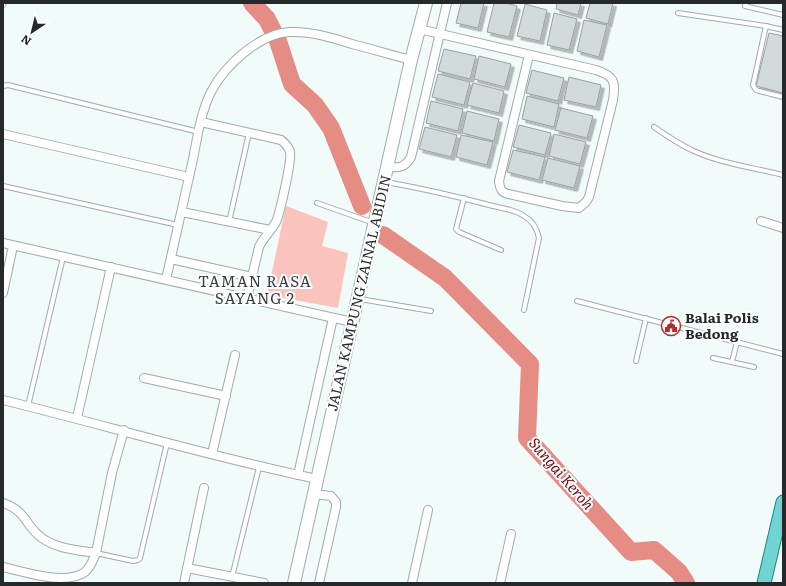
<svg xmlns="http://www.w3.org/2000/svg" width="786" height="586" font-family="Literata,serif">
	<defs>
		<filter id="shadow"><feDropShadow dx="3.5" dy="3.5" stdDeviation="0" flood-color="#0004"/></filter>
	</defs>
	<rect width="100%" height="100%" fill="#f1fbfa"/>
	<polygon fill="#fac3bd" points="286,206 328,222 322,246 348,253 338,308 267,295"/>
	<g fill="none" stroke-linecap="round" stroke-linejoin="round">
		<g stroke="#e58d85" stroke-width="18">
			<polyline points="252,3 267,19 278,41 292,84 315,105 331,128 362,206"/>
			<polyline points="383,235 445,278 530,364 527,438 631,552 654,550 679,572 686,583"/>
		</g>
	</g>
	<g fill="#d2dbdb" stroke="#98a1a1" filter="url(#shadow)">
		<polygon points="461,3 484,3 478,28 456,23"/>
		<polygon points="494,3 506,3 517,6 509,37 487,32"/>
		<polygon points="557,3 581,3 578,15 556,9"/>
		<polygon points="590,3 613,3 608,24 586,18"/>
		<polygon points="525,4 547,10 540,41 517,36"/>
		<polygon points="554,13 577,19 569,50 547,45"/>
		<polygon points="584,20 607,25 599,57 577,51"/>
		<polygon points="769,33 783,36 783,93 756,86"/>
		<polygon points="444,49 476,56 470,79 438,71"/>
		<polygon points="479,56 511,64 505,87 474,79"/>
		<polygon points="532,70 564,78 558,101 526,93"/>
		<polygon points="438,74 470,82 464,105 432,97"/>
		<polygon points="569,77 601,85 596,107 564,100"/>
		<polygon points="473,83 504,91 499,113 467,105"/>
		<polygon points="527,96 559,104 554,127 522,119"/>
		<polygon points="431,101 463,109 458,131 426,123"/>
		<polygon points="561,108 593,116 587,138 555,130"/>
		<polygon points="467,111 499,119 494,141 462,133"/>
		<polygon points="519,125 551,133 545,155 513,147"/>
		<polygon points="425,127 457,135 451,157 419,149"/>
		<polygon points="554,134 586,142 580,164 549,156"/>
		<polygon points="461,135 493,142 487,165 456,157"/>
		<polygon points="513,150 545,157 539,180 507,172"/>
		<polygon points="548,158 580,166 574,188 542,180"/>
	</g>
	<g fill="none" stroke-linecap="round" stroke-linejoin="round">
		<g stroke="#a2abaa" stroke-width="6">
			<g id="lane">
				<polyline points="746,3 745,6 783,15"/>
				<polyline points="3,5 4,3"/>
				<polyline points="678,13 766,26 783,30"/>
				<polyline points="766,26 753,85 756,90 759,91 783,97"/>
				<polyline points="3,86 8,85 199,132"/>
				<path d="M654 127C667 136 680 145 694 151 719 163 755 168 783 175"/>
				<path d="M386 182C420 188 455 196 489 205 500 208 514 209 524 216 533 221 537 228 539 238L524 310"/>
				<polyline points="3,186 178,225"/>
				<polyline points="464,198 456,229 459,232 501,250"/>
				<polyline points="317,203 374,223"/>
				<polyline points="229,222 249,133"/>
				<polyline points="360,299 431,311"/>
				<polyline points="577,301 783,354"/>
				<polyline points="713,358 754,367"/>
				<polyline points="636,361 646,318"/>
				<polyline points="732,362 737,342"/>
				<polyline points="28,406 63,257"/>
				<polyline points="96,553 133,561 138,560 140,558 167,443"/>
				<polyline points="232,577 259,467"/>
			</g>
		</g>
		<g stroke="#a2abaa" stroke-width="10">
			<g id="street">
				<path d="M419 29 596 70C614 76 616 81 613 100L589 197 586 202 579 208 562 206 508 194C501 192 500 189 499 181L529 55"/>
				<path d="M201 122 281 140C286 144 289 147 290 152 292 160 280 213 276 222 271 231 263 238 259 247L247 298"/>
				<polyline points="3,134 189,177"/>
				<path d="M387 167C398 168 405 168 411 157L447 3"/>
				<polyline points="182,212 270,230"/>
				<polyline points="761,221 783,228"/>
				<polyline points="3,243 352,322"/>
				<polyline points="171,259 252,277"/>
				<path d="M166 279C175 241 183 203 192 164 197 140 200 114 211 92 224 66 260 33 290 32 311 31 333 38 352 44 372 49 391 55 411 60"/>
				<polyline points="3,293 13,246"/>
				<polyline points="144,378 226,396"/>
				<path d="M3 400C108 426 212 457 317 479"/>
				<polyline points="77,418 111,267"/>
				<polyline points="212,454 235,355"/>
				<polyline points="298,475 333,318"/>
				<polyline points="314,494 331,496 336,502 336,507 319,583"/>
				<path d="M3 503C27 511 25 526 42 538 57 549 78 550 96 553L112 473 124 430"/>
				<path d="M3 567C25 572 65 586 85 572 91 567 93 560 96 553"/>
				<polyline points="187,568 264,583"/>
				<polyline points="184,583 204,488"/>
				<polyline points="412,583 428,510"/>
				<polyline points="500,583 511,534"/>
			</g>
		</g>
		<g stroke="#a2abaa" stroke-width="14">
			<polyline id="secondary" points="294,583 411,60 426,3"/>
		</g>
		<g stroke="#178585" stroke-width="15">
			<polyline id="primary" points="764,583 783,502"/>
		</g>
		<use href="#lane" stroke="#fff" stroke-width="4"/>
		<use href="#street" stroke="#fff" stroke-width="8"/>
		<use href="#secondary" stroke="#fff" stroke-width="12"/>
		<use href="#primary" stroke="#70d4d3" stroke-width="13"/>
	</g>
	<defs>
		<g id="civic-ring" transform="scale(1)"><circle r="9.5" fill="#fff" stroke="#ba2a2d" stroke-width="1.5"/><path d="M-.6-6.5H3V-4.5H.6V-3L4-1V1h2V6H-6V1h2V-1L-.6-3ZM-1.2 2.5V6h2.4V2.5Z" fill="#ba2a2d"/></g>
	</defs>
	<g fill-rule="evenodd">
		<use href="#civic-ring" x="671" y="326"/>
	</g>
	<g text-anchor="middle" stroke-width="4" stroke-linejoin="round" paint-order="stroke">
		<g font-size="14" fill="#252929" stroke="#fff">
			<text transform="translate(359 293) rotate(-77)" y="5">JALAN KAMPUNG ZAINAL ABIDIN</text>
		</g>
		<g font-size="14" font-weight="bold" fill="#252929" stroke="#fff" text-anchor="start">
			<text x="685" y="323">Balai Polis<tspan x="685" dy="16">Bedong</tspan></text>
		</g>
		<g font-size="15" letter-spacing="1" fill="#363e3d" stroke="#fff">
			<text x="255" y="287">TAMAN RASA<tspan x="255" dy="17">SAYANG 2</tspan></text>
		</g>
		<g font-size="15" font-style="italic" fill="#740810" stroke="#fff">
			<text transform="translate(561 474) rotate(49)" y="5">Sungai Keroh</text>
		</g>
	</g>
	<rect width="786" height="586" fill="none" stroke="#252929" stroke-width="8"/>
	<g transform="translate(32 32) rotate(215)" stroke="#ffffff" stroke-width="3" paint-order="stroke">
	<path d="M0-3L7 15L0 10L-7 15Z" fill="#252929"/>
	<text y="-6" font-size="11" font-weight="bold" text-anchor="middle" fill="#252929">N</text>
	</g>
</svg>
